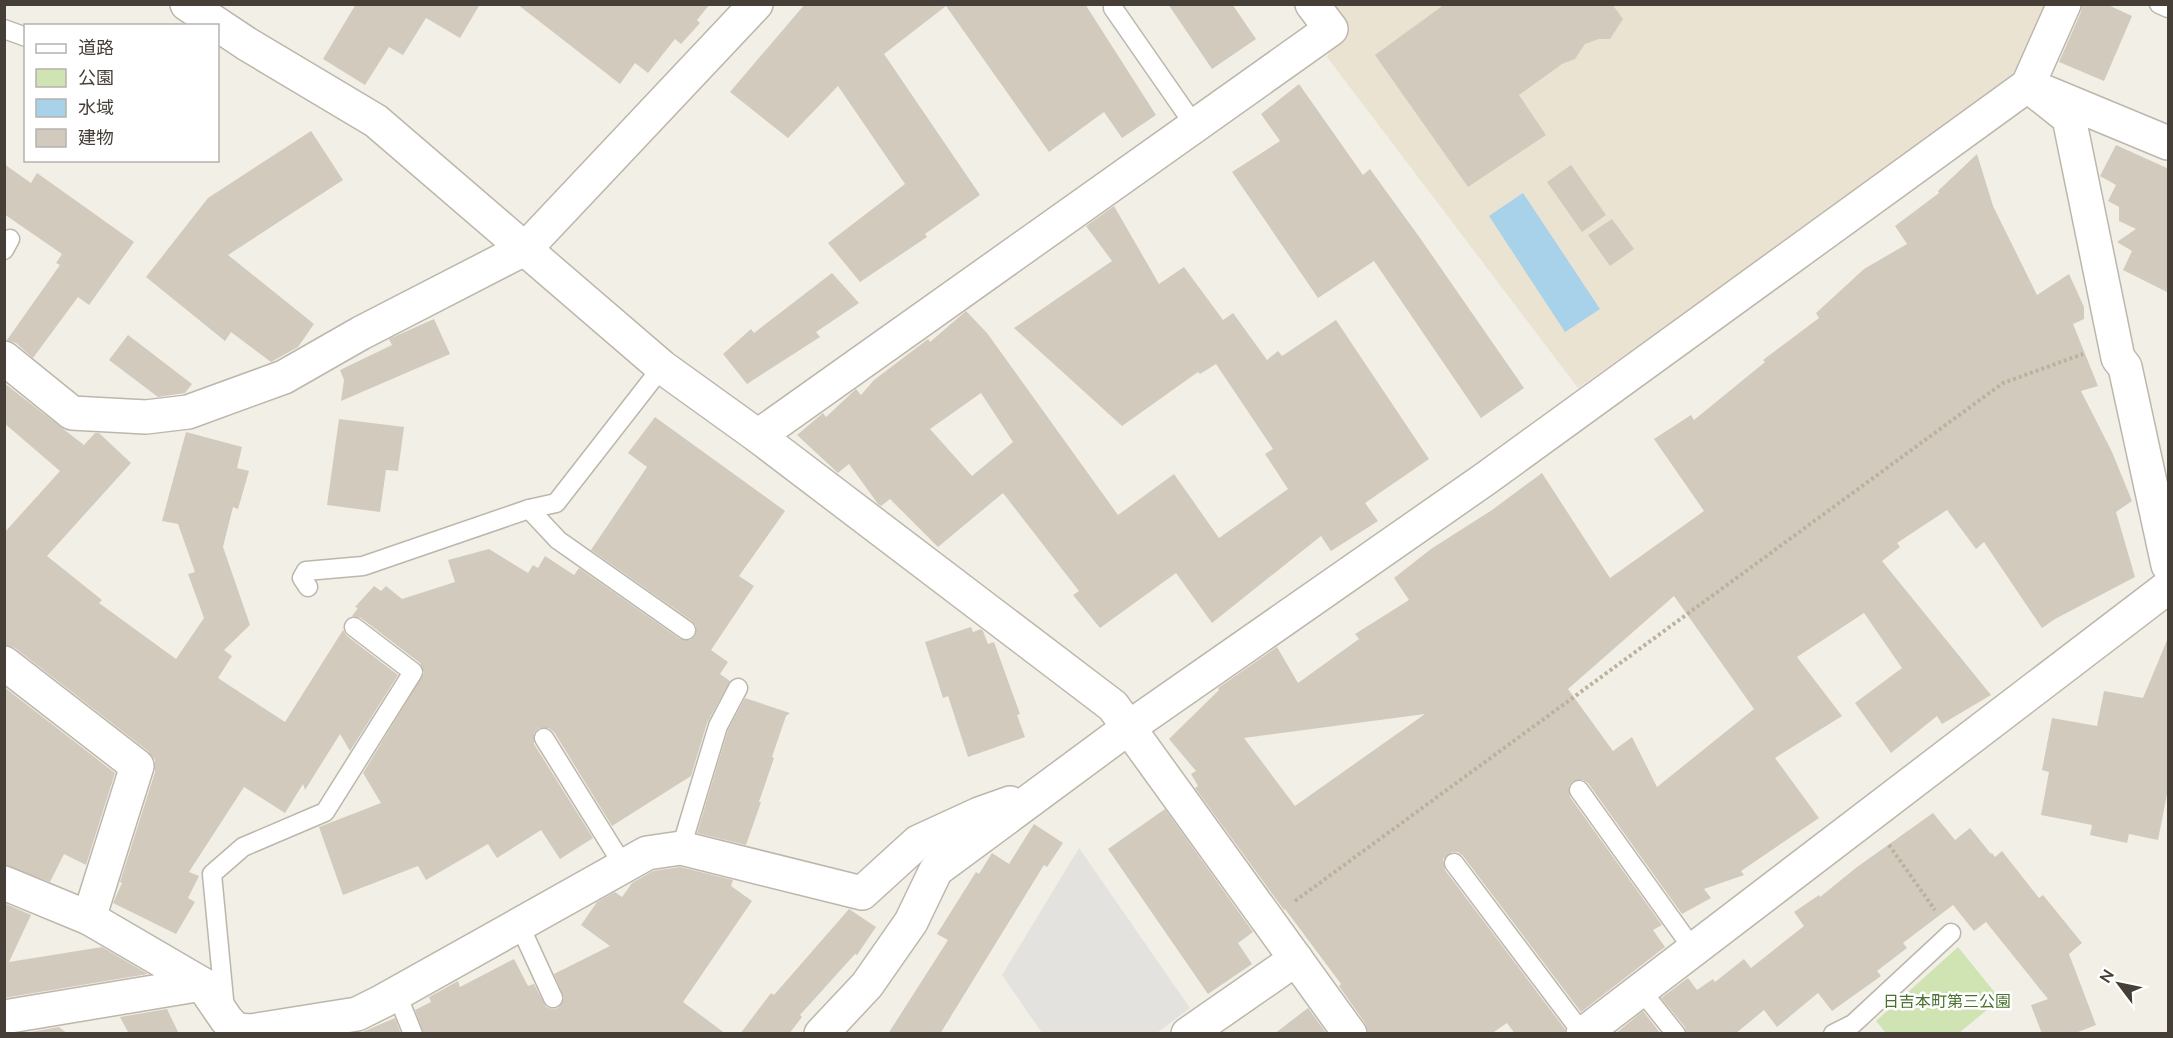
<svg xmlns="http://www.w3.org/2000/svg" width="2173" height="1038" font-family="Mulish,'Noto Sans JP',sans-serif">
	<rect width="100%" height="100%" fill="#f2efe7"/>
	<polygon fill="#eae3d2" points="1335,5 2052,5 2019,79 1578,388 1327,57 1346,19"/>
	<polygon fill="#cfe3b3" points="1958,947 2000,999 1959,1033 1886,1033 1876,1021"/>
	<polygon fill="#e4e2df" points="1079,848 1190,1008 1157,1033 1042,1033 1002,975"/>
	<polygon fill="#a8d1ea" points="1523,193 1600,309 1565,332 1489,216"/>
	<g fill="#d3cabe" fill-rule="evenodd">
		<polygon points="356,4 480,4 460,38 426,18 403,55 389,47 365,85 323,59"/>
		<polygon points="517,4 710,4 697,20 700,23 681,44 675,39 648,73 635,63 620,84"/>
		<polygon points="805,4 1085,4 1156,115 1122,138 1104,112 1049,152 946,6 884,54 980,195 925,234 927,237 860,282 828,243 905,184 838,86 788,138 730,92"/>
		<polygon points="1168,4 1232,4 1256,39 1212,69"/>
		<polygon points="1445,4 1612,4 1623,19 1610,39 1599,39 1585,44 1575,59 1562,64 1519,95 1546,135 1468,187 1375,55"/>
		<polygon points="2082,4 2106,4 2132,16 2104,81 2059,62 2081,12"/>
		<polygon points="1299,84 1363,175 1370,169 1420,238 1524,388 1481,418 1374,261 1318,298 1232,172 1280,141 1261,114"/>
		<polygon points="311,131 343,180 228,255 314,324 298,347 271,362 231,332 225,341 146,277 208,198"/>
		<polygon points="2116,145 2169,169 2169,293 2123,270 2132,251 2117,242 2136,229 2119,221 2119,207 2108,201 2116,185 2100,176"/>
		<path d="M1977 154 1993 206 2037 295 2069 274 2084 307V319L2073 324 2098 386 2081 391 2112 452 2132 501 2116 512 2135 577 2055 619 2042 628 1984 542 1976 549 1947 510 1897 543 1900 547 1882 561 1991 695 1942 724 1937 716 1891 753 1855 703 1902 668 1864 613 1797 657 1842 716 1775 758 1819 818 1741 871 1744 875 1704 889 1711 898 1682 914 1588 783 1583 780 1573 781 1569 786 1570 797 1662 925 1653 930 1665 947 1581 1012 1463 856 1458 852H1452L1443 859 1445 870 1565 1029V1034H1515L1507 1023 1491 1034H1369L1365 1023 1339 986 1341 984 1285 909 1284 910 1195 788 1198 786 1191 774 1196 771 1169 739 1219 690 1218 688 1277 647 1298 683 1359 639 1355 634 1409 600 1394 578 1431 549 1492 510 1542 473 1610 578 1704 511 1654 439 1691 415 1694 420 1765 362 1763 360 1819 318 1816 313 1864 269 1907 244 1895 226 1939 193 1938 191ZM1674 596 1754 709 1657 787 1632 737 1613 751 1568 689ZM1425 714 1295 806 1244 738Z"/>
		<polygon points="4,164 31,183 37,173 134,242 89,305 78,297 33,358 16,343 7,340 60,265 56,263 62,254 4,214"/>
		<polygon points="1571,165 1606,215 1582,232 1547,182"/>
		<path d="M1114 206 1159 284 1184 267 1223 320 1233 313 1267 360 1278 351 1282 356 1336 320 1429 459 1365 503 1378 521 1331 551 1321 536 1212 623 1176 573 1100 628 1073 595 1079 591 1003 493 938 547 890 499 881 506 878 504 849 464 838 473 797 435 823 413 826 417 856 389 861 395 874 380 928 339 930 342 966 311 987 333 1118 515 1174 474 1219 538 1288 489 1265 454 1273 449 1216 364 1200 374 1198 372 1122 426 1014 328 1112 261 1086 226ZM981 393 1013 442 972 476 930 429Z"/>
		<polygon points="1612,219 1634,249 1610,266 1588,235"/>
		<polygon points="832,273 859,303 816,332 820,337 747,384 723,354 751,329 754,333"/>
		<polygon points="434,319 450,354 341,401 344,380 340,370 392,345 389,339"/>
		<polygon points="128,335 192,384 185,393 158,397 109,360"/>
		<polygon points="4,383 84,445 95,433 99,433 131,463 47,556 102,600 99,603 176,659 204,618 188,574 195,572 178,524 162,521 186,432 242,447 237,468 249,471 238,509 233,507 223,547 250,625 224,650 232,656 218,678 285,722 343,630 347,636 398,675 350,751 340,734 305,790 303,784 285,813 244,787 189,872 199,876 188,898 195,902 176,934 113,903 122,883 120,882 155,772 155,760 148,751 15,648 4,645 4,533 60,471 4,423"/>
		<polygon points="655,417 785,511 739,576 754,586 711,650 728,662 720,674 730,681 707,723 691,776 612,826 554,732 549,728 539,728 534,733 534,744 593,838 560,859 541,830 497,858 488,844 426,880 418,866 343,895 319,827 381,803 363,773 424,673 420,663 361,618 352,616 358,608 355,607 374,586 381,591 386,586 402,599 455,582 448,560 489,549 528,573 533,565 538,568 545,556 574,575 579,568 680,639 690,640 695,636 696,626 692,621 591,550 647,467 628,453"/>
		<polygon points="339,419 404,427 398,471 386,470 380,512 327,505"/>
		<polygon points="971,627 973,632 981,629 983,631 988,644 994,642 1020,714 1017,715 1025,737 968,757 948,696 943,698 925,642"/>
		<polygon points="2168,638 2169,784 2158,840 2129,834 2127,843 2090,835 2092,825 2041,815 2049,772 2042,770 2052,718 2097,726 2104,691 2143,698"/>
		<polygon points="4,687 115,773 86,865 64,854 50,882 4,865"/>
		<polygon points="745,698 790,713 786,716 772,757 774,758 759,802 761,802 746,845 697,833 728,730"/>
		<polygon points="1165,809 1253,932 1238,943 1252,964 1208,994 1108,849"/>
		<polygon points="1933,813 1955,840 1970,828 1991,854 1992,853 1995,857 2002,851 2039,898 2043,895 2082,943 2069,954 2096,1025 2073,1034 2042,1034 2031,1005 2048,999 1986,922 1974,931 1953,905 1903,943 1907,948 1877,971 1881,976 1832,1011 1818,993 1777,1027 1764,1010 1735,1034 1687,1034 1685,1027 1661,998 1688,978 1697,990 1713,979 1715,982 1744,959 1751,968 1804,926 1794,912 1819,895 1820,897 1857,867"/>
		<polygon points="1034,824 1063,843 1047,867 1044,865 940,1034 888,1034 948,940 937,934 976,872 979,874 992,853 1009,864"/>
		<polygon points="680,867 733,880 731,886 752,901 683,1002 726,1034 424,1034 415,1010 431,1002 429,997 458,981 460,987 514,959 528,986 534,984 546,1007 553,1009 558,1008 564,998 554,974 610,946 581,925 597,902 615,892 622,897 632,883 653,871"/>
		<polygon points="4,903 31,915 9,962 102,947 148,974 4,998"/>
		<polygon points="849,909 876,927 857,955 855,954 800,1015 802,1017 789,1034 740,1034 771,993 774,995"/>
		<polygon points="1308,1008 1327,1034 1274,1034"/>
		<polygon points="167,1009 179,1034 129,1034 120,1017"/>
		<polygon points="1643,1011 1661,1034 1615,1034"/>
		<polygon points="395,1018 401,1034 360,1034 360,1033"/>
		<polygon points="59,1027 68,1034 19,1034"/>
	</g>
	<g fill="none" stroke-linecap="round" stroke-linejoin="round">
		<g stroke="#bdb6ab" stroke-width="21">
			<g id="service">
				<polyline points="2159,4 2168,8"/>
				<polyline points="1113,8 1195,126"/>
				<polyline points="4,29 26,37"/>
				<polyline points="4,250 10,239"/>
				<polyline points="529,509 558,540 686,630"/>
				<polyline points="308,587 302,578 306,571 363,566 529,509 556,503 662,367"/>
				<polyline points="544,738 623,865"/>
				<polyline points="1579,790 1693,949"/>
				<polyline points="681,848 718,726 738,688"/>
				<polyline points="1454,863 1583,1034"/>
				<polyline points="519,924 553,998"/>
				<polyline points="1640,989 1676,1034"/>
				<polyline points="397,994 413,1034"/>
				<polyline points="225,1010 212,874 243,847 325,812 413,672 354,627"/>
				<polyline points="1833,1034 1853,1024 1951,933"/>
			</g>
		</g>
		<g stroke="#bdb6ab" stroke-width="36">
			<g id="minor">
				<polyline points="187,4 247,44 376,121 662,367 758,436 1113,706 1350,1034"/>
				<polyline points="2036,92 2069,118 2118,358 2125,367 2168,565"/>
				<polyline points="4,358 72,413 146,417 188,412 284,377 361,333 526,248 756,4"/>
				<polyline points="758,436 1331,29 1312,4"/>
				<polyline points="4,663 137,766 89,918"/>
				<polyline points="4,883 89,918 202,984 226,1019 236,1030 251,1031 357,1014 383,1001 647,853 681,848 862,893 918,842 979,814 1010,803"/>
				<polyline points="4,1017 202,984"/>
				<polyline points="821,1034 867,985 911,922 936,870 1128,728 1485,479 2028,85 2064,4"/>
				<polyline points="1188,1034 1296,959"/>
				<polyline points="1583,1034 2168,587"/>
			</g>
		</g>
		<g stroke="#bdb6ab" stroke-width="36">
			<polyline id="tertiary" points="2028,85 2168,143"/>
		</g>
		<g stroke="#bdb19d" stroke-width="4" stroke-dasharray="3 3" stroke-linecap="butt">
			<polyline points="1889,845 1935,910"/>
			<polyline points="1295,901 2003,383 2083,354"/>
		</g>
		<use href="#service" stroke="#fff" stroke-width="18"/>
		<use href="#minor" stroke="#fff" stroke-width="33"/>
		<use href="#tertiary" stroke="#fff" stroke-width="33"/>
	</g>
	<g text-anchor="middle" stroke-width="5" stroke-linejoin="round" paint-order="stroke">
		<g font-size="16" fill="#4a712f" stroke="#fff">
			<text x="1947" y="1007">日吉本町第三公園</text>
		</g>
	</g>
	<rect width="2173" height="1038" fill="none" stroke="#453f37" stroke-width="12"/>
	<rect x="24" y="24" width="195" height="138" fill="#ffffff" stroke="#b5b2af" stroke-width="1.5"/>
	<rect x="36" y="44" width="30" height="9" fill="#ffffff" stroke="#b5b2af" stroke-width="1.5"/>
	<text x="78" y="54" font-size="18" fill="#453f37">道路</text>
	<rect x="36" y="69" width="30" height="18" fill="#cfe3b3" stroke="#b5b2af" stroke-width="1.5"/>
	<text x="78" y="84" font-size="18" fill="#453f37">公園</text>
	<rect x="36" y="99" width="30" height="18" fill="#a8d1ea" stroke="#b5b2af" stroke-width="1.5"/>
	<text x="78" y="114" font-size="18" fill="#453f37">水域</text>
	<rect x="36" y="129" width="30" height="18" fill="#d3cabe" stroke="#b5b2af" stroke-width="1.5"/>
	<text x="78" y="144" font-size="18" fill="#453f37">建物</text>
	<g transform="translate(2119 984) rotate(302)" stroke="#ffffff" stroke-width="4.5" paint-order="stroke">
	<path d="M0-4.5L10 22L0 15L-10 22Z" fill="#453f37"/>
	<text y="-9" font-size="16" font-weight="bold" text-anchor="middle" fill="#453f37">N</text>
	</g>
</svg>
